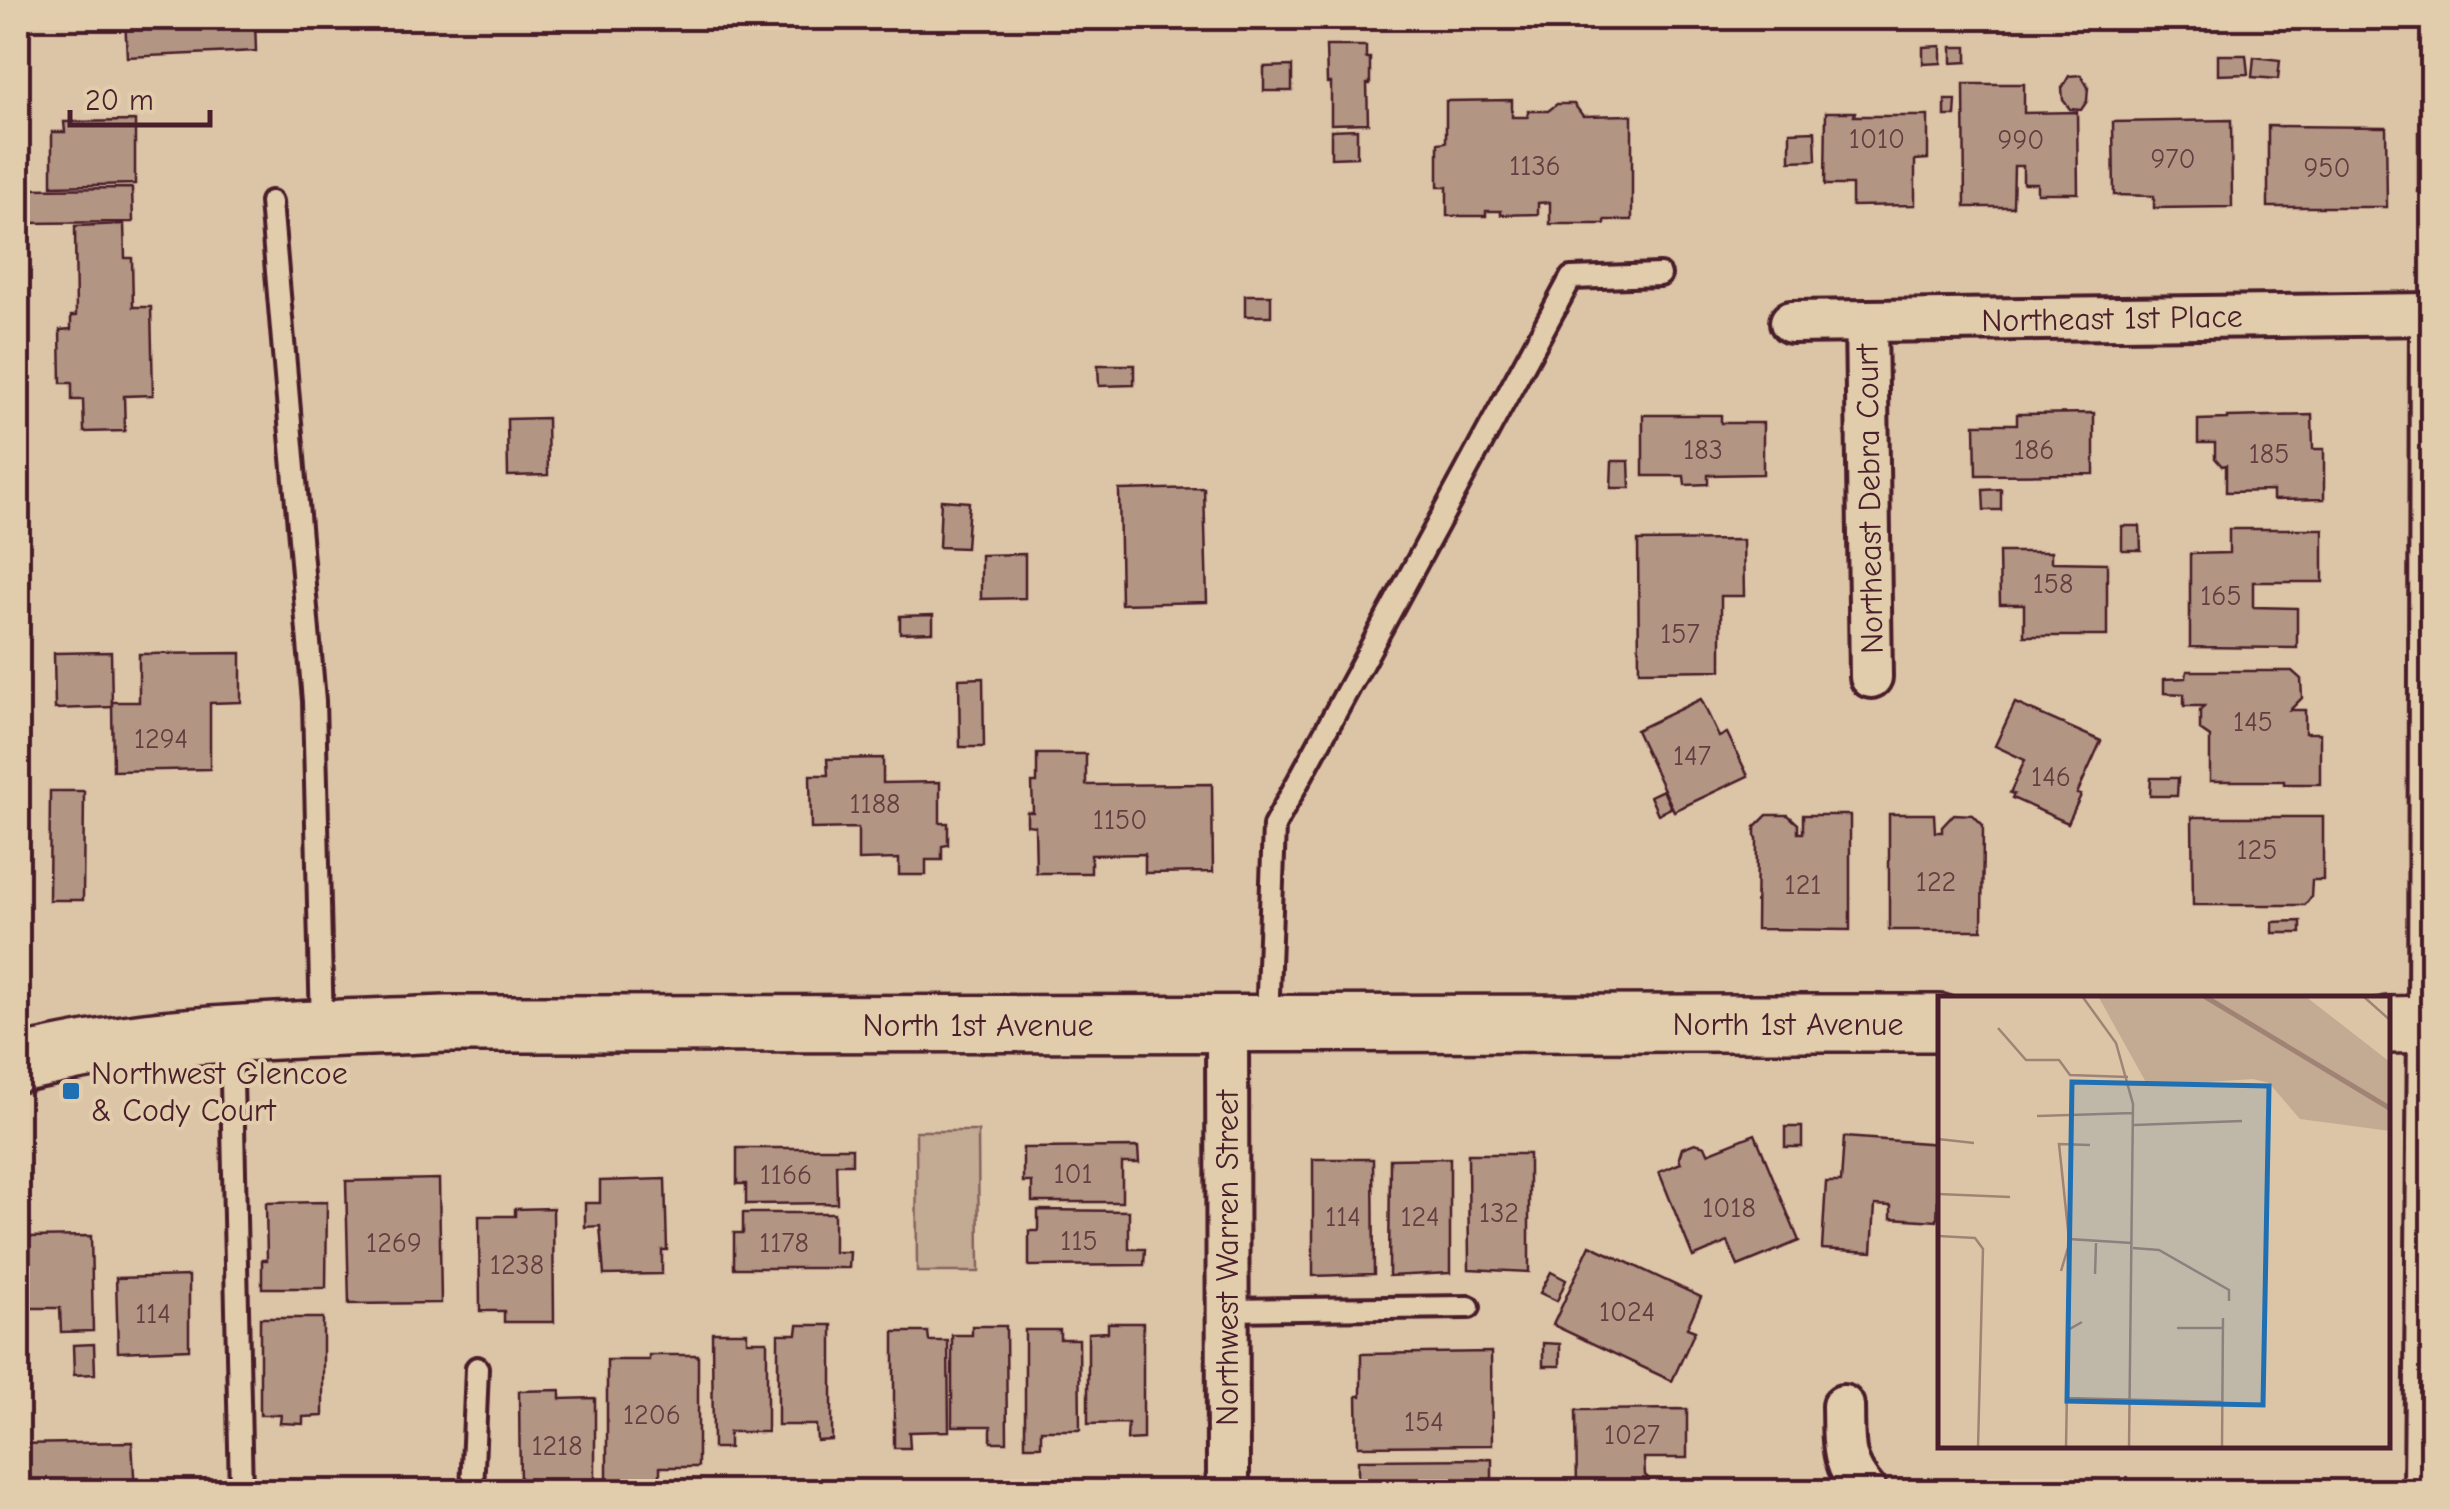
<svg xmlns="http://www.w3.org/2000/svg" width="2450" height="1509" font-family="'Comic Neue',sans-serif">
	<rect width="100%" height="100%" fill="#dbc5a6"/>
	<filter id="ink" filterUnits="userSpaceOnUse"><feTurbulence type="fractalNoise" baseFrequency=".01" numOctaves="2"/><feDisplacementMap in="SourceGraphic" scale="20" xChannelSelector="R" yChannelSelector="G"/><feConvolveMatrix kernelMatrix="1 2 1 2 8 2 1 2 1" color-interpolation-filters="sRGB"/></filter>
	<g filter="url(#ink)">
		<polygon fill="#c3aa92" stroke="#86645e" stroke-width="2.5" points="916,1131 978,1131 979,1272 917,1272"/>
		<g fill="#b29683" stroke="#4a1f2b" stroke-width="2.5">
			<polygon points="125,18 255,18 256,51 127,57"/>
			<polygon points="1326,46 1366,46 1366,58 1370,58 1370,84 1367,84 1368,123 1331,124 1331,83 1327,83"/>
			<polygon points="1941,46 1941,63 1923,64 1923,47"/>
			<polygon points="1952,47 1967,47 1967,62 1952,63"/>
			<polygon points="2218,55 2246,55 2248,74 2218,75"/>
			<polygon points="2254,57 2280,60 2278,79 2252,77"/>
			<polygon points="1292,66 1292,91 1264,91 1264,67"/>
			<polygon points="2081,75 2088,87 2087,101 2081,110 2070,109 2063,100 2062,88 2069,76"/>
			<polygon points="1964,84 2024,84 2024,113 2077,112 2078,193 2037,193 2037,183 2023,183 2023,166 2014,166 2013,207 1965,207"/>
			<polygon points="2428,99 2432,99 2432,192 2418,192 2418,132 2428,132"/>
			<polygon points="1512,100 1512,117 1528,117 1528,111 1548,111 1557,104 1574,104 1583,116 1632,115 1632,220 1605,220 1605,224 1550,224 1550,202 1538,203 1538,214 1501,215 1501,211 1486,211 1486,216 1447,216 1447,187 1438,187 1438,143 1446,142 1446,101"/>
			<polygon points="1945,100 1956,100 1955,116 1945,116"/>
			<polygon points="1826,112 1855,112 1854,116 1928,116 1928,159 1915,160 1915,205 1852,206 1852,185 1825,185"/>
			<polygon points="2231,120 2232,207 2154,208 2154,196 2114,195 2113,122"/>
			<polygon points="135,121 135,184 52,186 52,132 65,132 64,122"/>
			<polygon points="2268,126 2386,127 2387,207 2268,207"/>
			<polygon points="1357,129 1357,157 1331,158 1331,130"/>
			<polygon points="1815,131 1816,160 1790,161 1790,132"/>
			<polygon points="132,188 133,222 25,223 25,189"/>
			<polygon points="124,224 125,258 132,258 133,307 151,307 153,395 124,396 125,431 84,432 83,400 72,400 72,383 61,383 60,330 71,329 71,316 76,316 75,226"/>
			<rect x="1245" y="295" width="26" height="21"/>
			<polygon points="1098,365 1134,365 1134,385 1099,386"/>
			<polygon points="2094,413 2094,474 1976,475 1975,424 2017,424 2017,414"/>
			<polygon points="1643,415 1721,415 1721,423 1763,423 1763,474 1708,475 1708,484 1685,485 1684,476 1643,476"/>
			<polygon points="2312,415 2313,449 2324,449 2324,499 2273,500 2273,491 2226,492 2226,465 2222,466 2215,458 2215,443 2198,443 2198,420 2228,419 2228,417"/>
			<polygon points="547,418 548,475 508,476 507,419"/>
			<polygon points="1612,461 1629,461 1630,488 1611,488"/>
			<polygon points="1204,488 1207,602 1121,604 1119,490"/>
			<polygon points="2001,489 2001,510 1984,510 1983,490"/>
			<polygon points="941,500 969,502 966,548 939,547"/>
			<polygon points="2122,526 2140,526 2141,550 2122,550"/>
			<polygon points="2229,529 2323,529 2323,582 2253,582 2253,607 2297,608 2297,648 2190,647 2190,554 2229,553"/>
			<polygon points="1743,540 1744,596 1721,596 1721,670 1639,671 1638,541"/>
			<polygon points="1999,552 2051,552 2051,562 2107,563 2107,636 2024,636 2024,604 2000,604"/>
			<polygon points="1025,554 1025,598 981,599 981,555"/>
			<polygon points="933,615 933,632 900,633 900,616"/>
			<polygon points="111,652 112,707 55,709 54,653"/>
			<polygon points="241,653 241,702 210,703 210,769 113,771 112,702 139,702 139,654"/>
			<polygon points="2187,671 2292,671 2301,679 2302,698 2290,710 2305,710 2305,733 2320,733 2320,784 2284,784 2284,781 2210,781 2210,737 2200,730 2200,711 2204,706 2184,706 2184,694 2164,693 2164,679 2186,678"/>
			<polygon points="983,678 984,747 960,747 959,679"/>
			<polygon points="1701,699 1719,737 1727,733 1748,776 1674,811 1636,730"/>
			<polygon points="2015,703 2101,741 2077,794 2081,795 2068,823 2012,798 2014,794 2010,793 2025,760 1995,746"/>
			<polygon points="1037,754 1086,754 1086,785 1212,784 1213,872 1145,873 1145,854 1091,855 1091,873 1036,873 1035,826 1027,825 1027,812 1033,812 1032,783 1037,783"/>
			<polygon points="883,758 883,783 940,782 940,823 948,823 948,845 942,846 942,860 926,860 926,875 899,875 899,859 858,860 858,828 811,829 810,775 828,775 827,759"/>
			<polygon points="2151,778 2178,778 2177,796 2150,796"/>
			<polygon points="1663,790 1671,808 1658,814 1650,796"/>
			<polygon points="50,791 84,791 83,900 49,900"/>
			<polygon points="1889,814 1934,814 1935,832 1942,832 1942,827 1954,814 1973,815 1983,825 1982,930 1889,930"/>
			<polygon points="1767,815 1788,815 1798,824 1798,833 1803,833 1803,815 1850,815 1850,930 1756,929 1757,838 1755,836 1755,827"/>
			<polygon points="2192,817 2323,817 2323,880 2312,880 2311,897 2305,905 2193,905"/>
			<polygon points="2301,921 2301,933 2273,933 2273,922"/>
			<rect x="1785" y="1127" width="17" height="20"/>
			<polygon points="1755,1134 1799,1241 1738,1266 1728,1242 1693,1257 1659,1172 1681,1163 1679,1158 1682,1148 1695,1143 1705,1146 1708,1153"/>
			<polygon points="1844,1137 1940,1144 1937,1221 1891,1218 1891,1206 1875,1205 1872,1252 1822,1249 1826,1182 1841,1182"/>
			<polygon points="1138,1147 1139,1163 1122,1163 1122,1202 1032,1202 1032,1182 1023,1182 1023,1148"/>
			<polygon points="737,1148 852,1148 852,1164 836,1164 837,1203 746,1204 746,1184 737,1184"/>
			<polygon points="1468,1154 1529,1154 1529,1272 1469,1269"/>
			<polygon points="1450,1158 1450,1273 1389,1276 1390,1159"/>
			<polygon points="1313,1159 1373,1159 1374,1274 1313,1276"/>
			<polygon points="439,1179 441,1303 349,1304 346,1181"/>
			<polygon points="665,1179 667,1250 662,1250 662,1274 604,1275 600,1226 585,1227 585,1203 600,1203 600,1181"/>
			<polygon points="327,1202 326,1288 262,1288 262,1260 267,1260 266,1203"/>
			<polygon points="553,1208 554,1322 504,1322 504,1311 480,1311 479,1216 515,1216 515,1209"/>
			<polygon points="1038,1210 1129,1211 1129,1249 1145,1249 1144,1265 1029,1266 1029,1231 1038,1231"/>
			<polygon points="743,1213 834,1213 834,1252 850,1252 849,1268 734,1268 734,1233 743,1233"/>
			<polygon points="91,1236 93,1331 61,1332 60,1308 27,1308 26,1237"/>
			<polygon points="1590,1245 1701,1297 1687,1328 1695,1331 1672,1381 1553,1325"/>
			<polygon points="1551,1272 1566,1280 1557,1301 1540,1293"/>
			<polygon points="189,1276 189,1349 118,1352 116,1278"/>
			<polygon points="260,1318 323,1318 323,1416 303,1417 303,1424 280,1423 281,1415 260,1415"/>
			<polygon points="1108,1323 1143,1323 1143,1439 1127,1440 1128,1423 1088,1424 1088,1333 1108,1332"/>
			<polygon points="798,1325 832,1325 832,1440 817,1441 816,1425 778,1425 778,1334 797,1334"/>
			<polygon points="972,1326 1006,1326 1007,1442 991,1442 991,1426 952,1426 952,1335 972,1335"/>
			<polygon points="1025,1330 1060,1330 1060,1339 1079,1339 1080,1430 1041,1430 1041,1446 1025,1446"/>
			<polygon points="712,1332 747,1332 747,1341 767,1341 767,1432 729,1432 729,1448 713,1448"/>
			<polygon points="894,1332 928,1332 929,1341 948,1341 949,1431 909,1432 910,1448 894,1448"/>
			<polygon points="1543,1343 1560,1344 1560,1366 1543,1366"/>
			<polygon points="94,1344 95,1374 74,1375 73,1345"/>
			<polygon points="1491,1352 1492,1445 1358,1446 1357,1396 1361,1396 1361,1354"/>
			<polygon points="649,1355 698,1355 698,1467 660,1467 660,1485 607,1485 607,1360 649,1360"/>
			<polygon points="560,1390 560,1399 595,1398 595,1492 520,1492 519,1391"/>
			<polygon points="1687,1409 1687,1458 1644,1458 1645,1475 1650,1480 1650,1492 1577,1492 1576,1410"/>
			<polygon points="132,1442 135,1492 18,1492 18,1444"/>
			<polygon points="1492,1459 1492,1492 1358,1492 1358,1460"/>
		</g>
		<g fill="none" stroke-linecap="round" stroke-linejoin="round">
			<g stroke="#4a1f2b" stroke-width="28">
				<g id="service">
					<polyline points="271,202 314,701 322,1027"/>
					<polyline points="1267,1022 1274,826 1571,278 1660,275"/>
					<polyline points="231,1035 241,1492"/>
					<polyline points="1228,1310 1469,1307"/>
					<polyline points="472,1492 477,1368"/>
				</g>
			</g>
			<g stroke="#4a1f2b" stroke-width="48">
				<g id="minor">
					<polyline points="1866,321 1871,677"/>
					<polyline points="1791,322 2432,314"/>
					<path d="M1843 1406C1844 1443 1840 1462 1866 1492"/>
					<polyline points="1225,1492 1228,1475 1227,1024"/>
					<polyline points="2425,1492 2429,1024 2431,314"/>
				</g>
			</g>
			<g stroke="#4a1f2b" stroke-width="62">
				<g id="primary">
					<polyline points="2388,1025 2432,1024"/>
					<path d="M18 1064C65 1054 113 1044 162 1039 256 1030 352 1028 446 1024L1940 1023"/>
				</g>
			</g>
			<use href="#service" stroke="#e1ccab" stroke-width="20"/>
			<use href="#minor" stroke="#e1ccab" stroke-width="40"/>
			<use href="#primary" stroke="#e1ccab" stroke-width="55"/>
		</g>
	</g>
	<rect fill="#1f6fb2" stroke="#e1ccab" stroke-width="4" x="61" y="1081" width="20" height="20" rx="5"/>
	<g text-anchor="middle" stroke-width="8" stroke-linejoin="round" paint-order="stroke">
		<g font-size="28" fill="#643d41">
			<text x="1877" y="148">1010</text>
			<text x="2021" y="149">990</text>
			<text x="2173" y="168">970</text>
			<text x="1535" y="175">1136</text>
			<text x="2327" y="177">950</text>
			<text x="1703" y="459">183</text>
			<text x="2034" y="459">186</text>
			<text x="2269" y="463">185</text>
			<text x="2053" y="593">158</text>
			<text x="2221" y="605">165</text>
			<text x="1680" y="643">157</text>
			<text x="2253" y="731">145</text>
			<text x="161" y="748">1294</text>
			<text x="1692" y="765">147</text>
			<text x="2051" y="786">146</text>
			<text x="875" y="813">1188</text>
			<text x="1120" y="829">1150</text>
			<text x="2257" y="859">125</text>
			<text x="1936" y="891">122</text>
			<text x="1803" y="894">121</text>
			<text x="1073" y="1183">101</text>
			<text x="786" y="1184">1166</text>
			<text x="1729" y="1217">1018</text>
			<text x="1499" y="1222">132</text>
			<text x="1343" y="1226">114</text>
			<text x="1420" y="1226">124</text>
			<text x="1079" y="1250">115</text>
			<text x="394" y="1252">1269</text>
			<text x="784" y="1252">1178</text>
			<text x="517" y="1274">1238</text>
			<text x="1627" y="1321">1024</text>
			<text x="153" y="1323">114</text>
			<text x="652" y="1424">1206</text>
			<text x="1424" y="1431">154</text>
			<text x="1632" y="1444">1027</text>
			<text x="557" y="1455">1218</text>
		</g>
		<g font-size="32" fill="#4a1f2b" stroke="#e1ccab">
			<text transform="translate(2112 318) rotate(-1)" y="11">Northeast 1st Place</text>
			<text transform="translate(1869 499) rotate(-91)" y="11">Northeast Debra Court</text>
			<text x="1788" y="1035">North 1st Avenue</text>
			<text x="978" y="1036">North 1st Avenue</text>
			<text transform="translate(1227 1258) rotate(-90)" y="11">Northwest Warren Street</text>
		</g>
		<g font-size="32" fill="#4a1f2b" stroke="#e1ccab" text-anchor="start">
			<text x="91" y="1084">Northwest Glencoe<tspan x="91" dy="37">&amp; Cody Court</tspan></text>
		</g>
	</g>
	<g transform="translate(1938 996)">
		<rect width="452" height="452" fill="#dbc5a6"/>
		<path d="M160 0H367L452 66V135L362 123 331 87 315 83 210 90Z" fill="#c3aa92"/>
		<path fill="none" stroke="#a18376" stroke-width="5" d="M266 0 453 113"/>
		<path fill="none" stroke="#a18375" stroke-width="2.5" d="M144 0 178 47 195 108 191 452M425 0 453 25M60 32 88 64H121L132 79 190 81M99 120 196 117M196 129 304 125M0 143 36 147M152 149 121 148 131 243 194 247M0 198 72 201M0 240 37 242 45 253 40 452M195 252 221 254 291 294V305M123 275 132 245M157 278 158 247M239 332H285M129 402 285 406M128 452 130 334 144 326M284 452 285 322"/>
		<path fill="#1f6fb2" fill-opacity="0.15" stroke="#1f6fb2" stroke-width="5" d="M134 86 331 90 325 409 129 405Z"/>
		<rect width="452" height="452" fill="none" stroke="#4a1f2b" stroke-width="5"/>
	</g>
	<rect width="2450" height="1509" fill="none" stroke="#e1ccab" stroke-width="60"/>
	<rect x="30" y="30" width="2390" height="1449" fill="none" stroke="#4a1f2b" stroke-width="4" filter="url(#ink)"/>
	<path d="M70 110v15h140v-15" fill="none" stroke="#4a1f2b" stroke-width="5"/>
	<text x="85" y="110" font-size="30" fill="#4a1f2b" stroke="#e1ccab" stroke-width="8" paint-order="stroke">20 m</text>
</svg>
